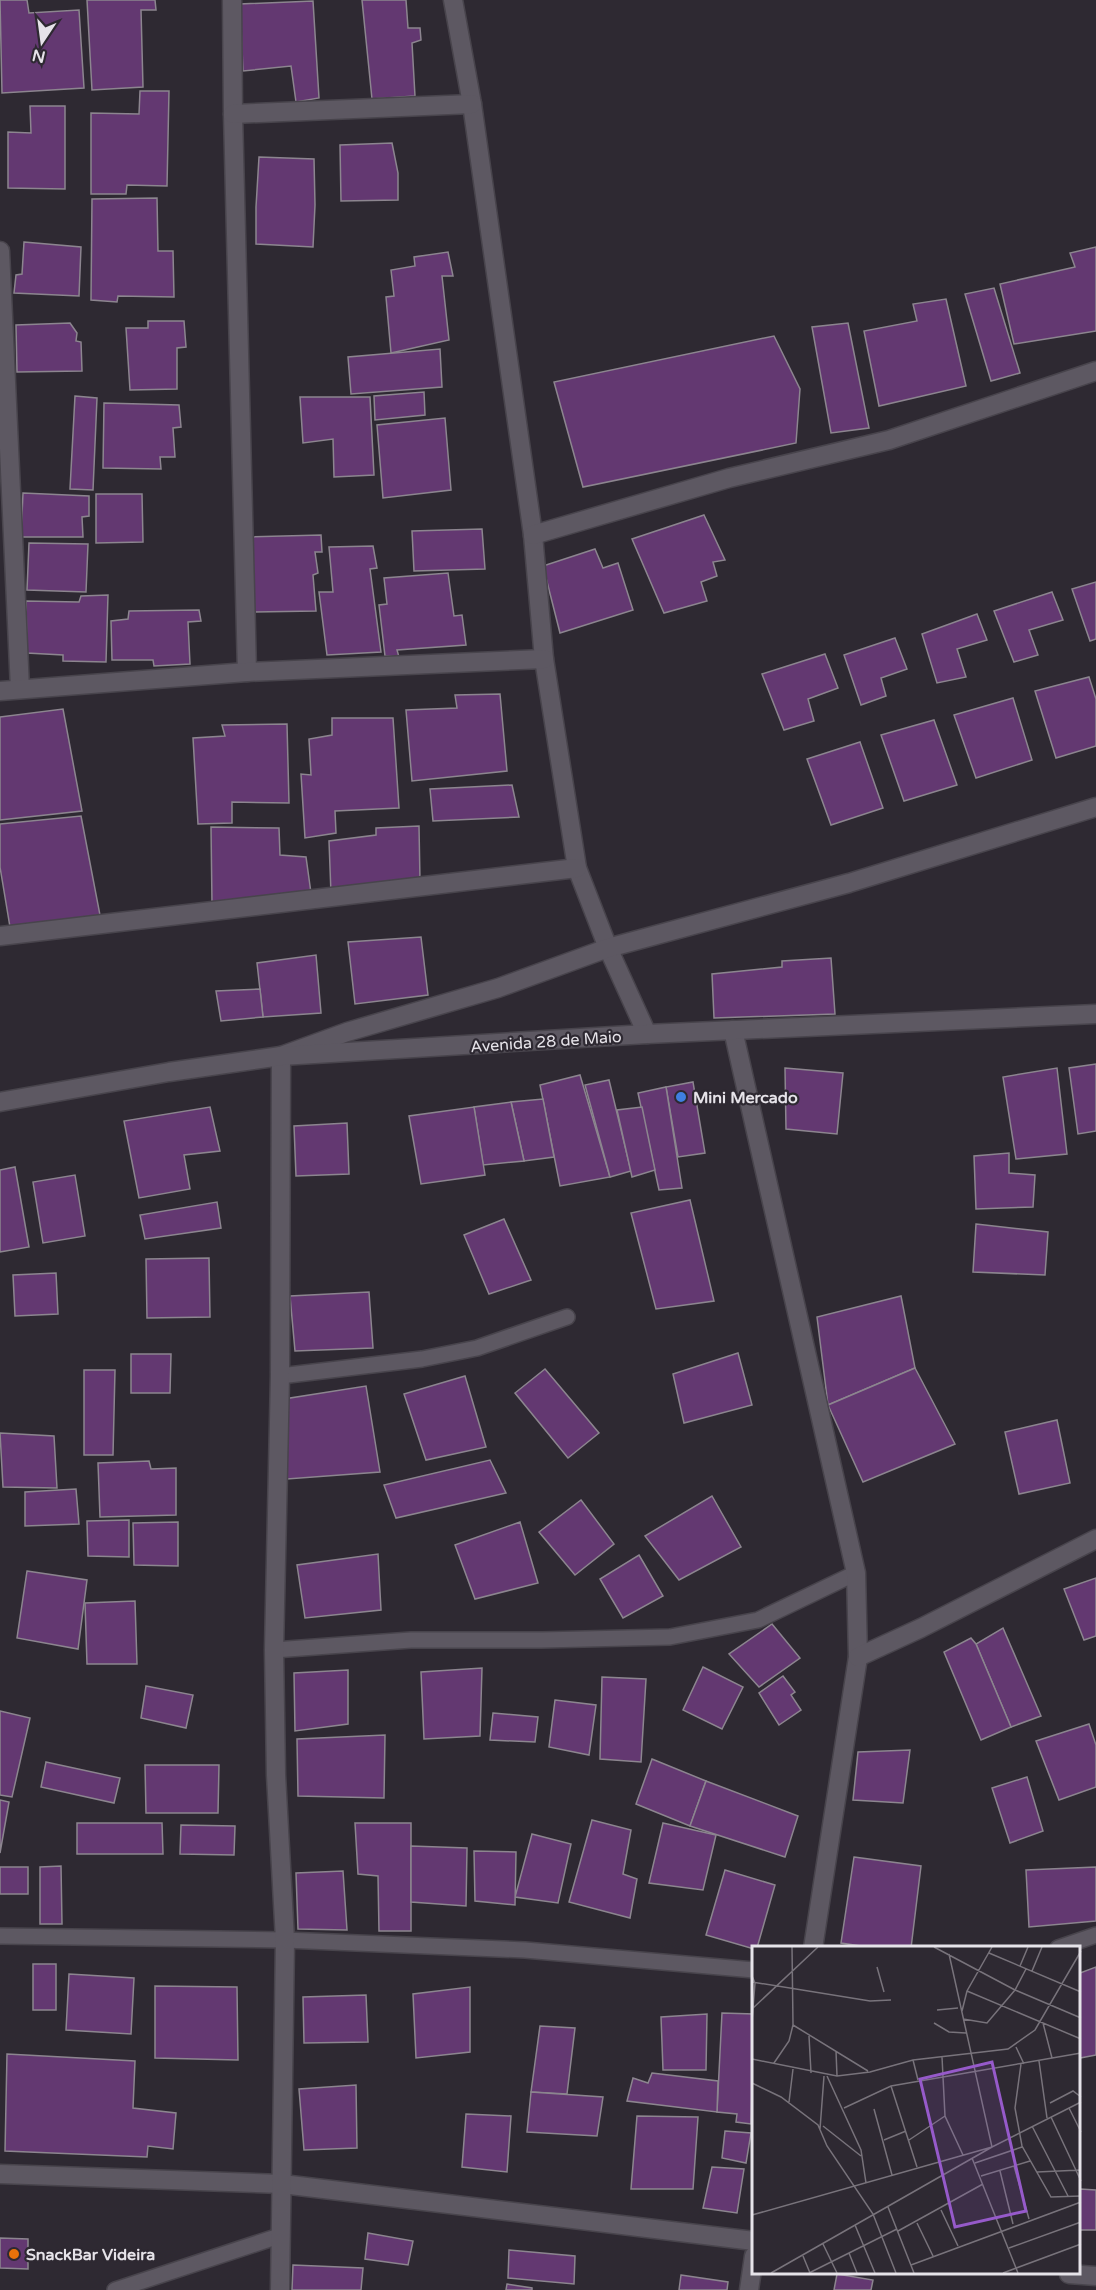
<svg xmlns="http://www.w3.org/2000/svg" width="1096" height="2290" font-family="'Varela Round',sans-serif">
	<rect width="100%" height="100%" fill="#2e2932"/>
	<g fill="#633871" stroke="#8c858f" stroke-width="1.5">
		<polygon points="0,0 27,0 29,13 79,10 84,88 2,93"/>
		<polygon points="87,0 155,0 156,10 141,10 143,87 92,90"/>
		<polygon points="362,0 406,0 408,28 420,28 421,40 412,43 415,96 372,99"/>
		<polygon points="313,1 319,98 296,102 291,66 243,71 240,4"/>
		<polygon points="140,91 169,91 167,186 127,185 126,194 91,194 91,113 139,114"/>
		<polygon points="30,106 65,106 65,189 8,188 8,132 31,133"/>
		<polygon points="392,143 398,173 398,200 341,201 340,145"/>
		<polygon points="259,157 314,159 315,205 313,247 256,244 256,207"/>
		<polygon points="157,198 158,251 173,251 174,297 118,296 117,302 91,300 92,199"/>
		<polygon points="24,242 81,247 79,296 14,293 16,275 22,274"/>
		<polygon points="1096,247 1096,331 1014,344 1000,284 1075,267 1070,253"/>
		<polygon points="448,252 453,276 442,276 449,340 391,353 386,297 394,296 391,270 415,266 414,257"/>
		<polygon points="994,288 1020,373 991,381 965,294"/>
		<polygon points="946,299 966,386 879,406 864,331 917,321 913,304"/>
		<polygon points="148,321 184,321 186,347 177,348 177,389 130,390 126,328 148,328"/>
		<polygon points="70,323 77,333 76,341 81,342 82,371 17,372 16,325"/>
		<polygon points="848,323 869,428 831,433 812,327"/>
		<polygon points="774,336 800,389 796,443 583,487 554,382"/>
		<polygon points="440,349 442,387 351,394 348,357"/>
		<polygon points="424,392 425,415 375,420 374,396"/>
		<polygon points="75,396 97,398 93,490 70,489"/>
		<polygon points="300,397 370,397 374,475 334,477 333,439 303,443"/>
		<polygon points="104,403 179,405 181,427 173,428 175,457 160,457 161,469 103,468"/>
		<polygon points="445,418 451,490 383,498 377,425"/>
		<polygon points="23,493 89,496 89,516 82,517 83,537 21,537"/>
		<polygon points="96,494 142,494 143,542 96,543"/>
		<polygon points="704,515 725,560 713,562 717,576 701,582 707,601 664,613 632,539"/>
		<polygon points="482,529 485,569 414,571 412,531"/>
		<polygon points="321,535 322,552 315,552 318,573 313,575 316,611 251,612 248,537"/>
		<polygon points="29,543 88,544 86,592 27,590"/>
		<polygon points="373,546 377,568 370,569 381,652 327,655 319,592 333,592 329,547"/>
		<polygon points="595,549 603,568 618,563 633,610 560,633 543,566"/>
		<polygon points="448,573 454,616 462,615 466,645 397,650 399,657 385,656 379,605 387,604 384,578"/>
		<polygon points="1096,582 1096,639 1090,641 1072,589"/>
		<polygon points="1052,592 1063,620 1029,630 1038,655 1014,662 994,611"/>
		<polygon points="108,595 106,662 63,661 63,655 27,653 26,601 79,602 81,596"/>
		<polygon points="199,610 201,621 188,622 190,664 154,666 153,660 112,660 111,621 128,619 129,611"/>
		<polygon points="977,614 987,640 957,649 966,677 937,683 922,634"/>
		<polygon points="895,638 907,669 881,678 886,696 861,705 844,655"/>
		<polygon points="825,654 838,688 808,699 814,721 784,730 762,674"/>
		<polygon points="1089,677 1096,699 1096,746 1056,758 1035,691"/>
		<polygon points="500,694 507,771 412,781 406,710 457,708 455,695"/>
		<polygon points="1013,698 1032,760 976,778 954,715"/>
		<polygon points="63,709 82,811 0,820 0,717"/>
		<polygon points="332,718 393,718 399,808 335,811 336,833 305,838 301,774 311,775 309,739 332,735"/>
		<polygon points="934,720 957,785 904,801 881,735"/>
		<polygon points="287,724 289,803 232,802 232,823 198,824 193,738 225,736 222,725"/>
		<polygon points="860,742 883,808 831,825 807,759"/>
		<polygon points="512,785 519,817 433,821 430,789"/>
		<polygon points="81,816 100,915 10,927 0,867 0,824"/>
		<polygon points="419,826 420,881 331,894 329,841 376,835 376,828"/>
		<polygon points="211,827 279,828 280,855 306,857 311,893 212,904"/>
		<polygon points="421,937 428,995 355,1004 348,942"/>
		<polygon points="316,955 321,1013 263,1017 257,963"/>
		<polygon points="831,958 835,1014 714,1018 712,974 782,967 782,961"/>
		<polygon points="260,989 263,1017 221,1021 216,991"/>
		<polygon points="1096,1064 1096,1131 1078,1134 1069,1068"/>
		<polygon points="785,1068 843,1073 837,1134 786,1129"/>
		<polygon points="1057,1068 1067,1154 1016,1159 1003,1077"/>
		<polygon points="580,1075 610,1177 560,1186 540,1085"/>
		<polygon points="609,1080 631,1171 610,1177 585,1085"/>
		<polygon points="693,1082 705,1153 678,1157 666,1087"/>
		<polygon points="666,1087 682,1188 659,1190 638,1093"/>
		<polygon points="543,1099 554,1157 524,1161 511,1102"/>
		<polygon points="511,1102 524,1161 483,1165 474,1107"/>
		<polygon points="210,1107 220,1151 184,1155 190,1189 139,1198 124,1121"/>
		<polygon points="474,1107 485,1175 421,1184 409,1116"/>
		<polygon points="642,1107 655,1170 632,1177 617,1110"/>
		<polygon points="347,1123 349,1174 296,1176 294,1126"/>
		<polygon points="1009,1153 1009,1173 1035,1175 1033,1207 976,1209 974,1156"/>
		<polygon points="15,1167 29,1247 0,1252 0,1170"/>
		<polygon points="75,1175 85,1236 43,1243 33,1182"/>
		<polygon points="690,1200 714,1301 656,1309 631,1213"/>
		<polygon points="217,1202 221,1228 145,1239 140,1215"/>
		<polygon points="504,1219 531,1280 489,1294 464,1235"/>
		<polygon points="976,1224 1048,1232 1045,1275 973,1272"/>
		<polygon points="209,1258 210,1317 147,1318 146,1259"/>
		<polygon points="56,1273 58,1314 15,1316 13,1275"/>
		<polygon points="369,1292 373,1348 295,1351 290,1296"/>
		<polygon points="901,1296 915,1368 828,1405 817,1317"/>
		<polygon points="738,1353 752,1405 684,1423 673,1374"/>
		<polygon points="131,1354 171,1354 170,1393 131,1393"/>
		<polygon points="915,1368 955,1444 863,1482 828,1405"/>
		<polygon points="545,1369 599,1433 568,1458 515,1393"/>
		<polygon points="84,1370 115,1370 113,1455 84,1455"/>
		<polygon points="465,1376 486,1447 426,1460 404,1394"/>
		<polygon points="366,1386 380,1472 287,1479 284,1399"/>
		<polygon points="1057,1420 1070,1483 1019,1494 1005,1432"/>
		<polygon points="0,1433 54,1436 57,1488 3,1487"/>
		<polygon points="490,1460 506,1493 396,1518 384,1485"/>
		<polygon points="149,1461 151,1469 176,1468 176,1515 100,1517 98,1463"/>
		<polygon points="76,1489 79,1524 25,1526 25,1492"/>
		<polygon points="712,1496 741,1547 679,1580 645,1536"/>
		<polygon points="581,1500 614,1544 575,1575 539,1532"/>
		<polygon points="129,1520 129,1557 88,1556 87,1521"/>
		<polygon points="178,1522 178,1566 134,1565 133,1523"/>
		<polygon points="520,1522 538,1583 475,1599 455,1545"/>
		<polygon points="378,1554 381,1610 305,1618 297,1565"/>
		<polygon points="639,1555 663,1596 623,1618 600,1579"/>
		<polygon points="27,1571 87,1580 78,1649 17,1638"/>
		<polygon points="1096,1578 1096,1636 1084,1640 1064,1589"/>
		<polygon points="135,1601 137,1664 87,1664 85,1603"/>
		<polygon points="772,1624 800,1658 759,1687 729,1654"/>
		<polygon points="1003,1628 1041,1716 1011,1727 976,1644"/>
		<polygon points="971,1638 976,1644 1011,1727 981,1740 944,1652"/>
		<polygon points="703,1667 743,1687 722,1729 683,1710"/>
		<polygon points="482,1668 480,1736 424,1739 421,1672"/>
		<polygon points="348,1670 348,1724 295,1731 294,1673"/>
		<polygon points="783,1676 795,1692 791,1695 801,1710 779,1725 759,1693"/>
		<polygon points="602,1677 646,1679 641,1762 600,1759"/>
		<polygon points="146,1686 193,1695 186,1728 141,1718"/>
		<polygon points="555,1700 596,1705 589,1755 549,1747"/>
		<polygon points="0,1711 30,1718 12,1797 0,1795"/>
		<polygon points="493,1713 538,1717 535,1742 490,1740"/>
		<polygon points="1089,1724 1096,1745 1096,1787 1059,1800 1036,1741"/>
		<polygon points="385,1735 384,1798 298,1796 297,1739"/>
		<polygon points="910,1750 903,1803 853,1800 858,1752"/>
		<polygon points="652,1759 706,1781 690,1826 636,1804"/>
		<polygon points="46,1762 120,1778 114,1803 41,1787"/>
		<polygon points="145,1765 219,1765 218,1813 146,1813"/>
		<polygon points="1027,1777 1043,1831 1010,1843 992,1788"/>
		<polygon points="706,1781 798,1816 785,1857 690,1826"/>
		<polygon points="0,1800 9,1802 0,1853"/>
		<polygon points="592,1820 631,1830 623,1874 637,1879 630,1918 569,1902"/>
		<polygon points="77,1823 162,1823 163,1854 77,1854"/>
		<polygon points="355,1823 411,1823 411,1931 379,1931 378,1876 358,1874"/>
		<polygon points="663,1823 716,1835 703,1890 649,1883"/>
		<polygon points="181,1825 235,1826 234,1855 180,1854"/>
		<polygon points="532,1834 571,1844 558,1903 515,1897"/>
		<polygon points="411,1846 467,1848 466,1906 411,1902"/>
		<polygon points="474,1851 516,1852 515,1905 475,1901"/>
		<polygon points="854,1857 921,1866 911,1948 874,1948 841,1943"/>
		<polygon points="61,1866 62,1924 40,1924 40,1867"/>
		<rect x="0" y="1867" width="28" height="27"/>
		<polygon points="1096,1867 1096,1921 1029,1927 1026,1870"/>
		<polygon points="725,1870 775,1885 757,1948 754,1949 706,1935"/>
		<polygon points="343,1871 347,1930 298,1929 296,1873"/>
		<rect x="33" y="1964" width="23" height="46"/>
		<polygon points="1096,1967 1096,2055 1080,2058 1080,1973"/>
		<polygon points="69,1974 134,1978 131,2034 66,2030"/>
		<polygon points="155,1986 237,1987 238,2060 155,2058"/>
		<polygon points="470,1987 470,2052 416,2058 413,1994"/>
		<polygon points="366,1995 368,2042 304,2043 303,1997"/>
		<polygon points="722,2013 754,2014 751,2124 736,2122 737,2114 717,2112"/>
		<polygon points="707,2014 706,2070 663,2070 661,2017"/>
		<polygon points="540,2026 575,2028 567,2094 531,2092"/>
		<polygon points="7,2054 135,2061 133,2108 176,2113 173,2149 148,2146 147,2157 5,2151"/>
		<polygon points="652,2073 718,2081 717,2112 627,2101 633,2078 648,2083"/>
		<polygon points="356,2085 357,2148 304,2150 299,2089"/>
		<polygon points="531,2092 603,2097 597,2136 527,2132"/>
		<polygon points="466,2114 511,2116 507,2172 462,2167"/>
		<polygon points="637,2116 698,2117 693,2189 631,2189"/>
		<polygon points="725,2131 751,2133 746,2163 722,2158"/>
		<polygon points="712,2167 744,2169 737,2213 703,2208"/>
		<polygon points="1080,2189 1096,2190 1096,2230 1080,2230"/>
		<polygon points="368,2233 413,2241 408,2265 365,2259"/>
		<polygon points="0,2238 28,2239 28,2269 0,2268"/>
		<polygon points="509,2250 575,2256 574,2284 508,2278"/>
		<polygon points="293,2265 363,2268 361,2290 292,2290"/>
		<polygon points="837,2274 873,2280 871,2290 834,2290"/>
		<polygon points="681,2275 728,2282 727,2290 679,2290"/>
		<polygon points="507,2284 532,2288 532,2290 506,2290"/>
	</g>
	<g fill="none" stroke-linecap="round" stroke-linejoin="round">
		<g stroke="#48444c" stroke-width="18">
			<g id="lane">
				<polyline points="280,1376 422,1359 477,1348 567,1317"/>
				<polyline points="274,1650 411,1640 542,1640 670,1637 758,1620 856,1573"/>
				<polyline points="0,1936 285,1940 525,1950 754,1970"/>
				<polyline points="1058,1948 1096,1935"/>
				<polyline points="115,2290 279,2236"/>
			</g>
		</g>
		<g stroke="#48444c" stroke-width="21">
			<g id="street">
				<polyline points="232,0 233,114 247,672"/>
				<polyline points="453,0 472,104 533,535 544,659 577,868 608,948 647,1034"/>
				<polyline points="233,114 472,104"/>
				<polyline points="0,251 20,689"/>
				<polyline points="533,535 729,478 889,440 1096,371"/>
				<polyline points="0,691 247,672 544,659"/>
				<polyline points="0,936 577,868"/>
				<polyline points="733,1030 856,1573 858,1657 813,1948"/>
				<polyline points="858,1657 921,1628 1096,1539"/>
				<polyline points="0,2174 282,2184 754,2241"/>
				<polyline points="1069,2274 1096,2276"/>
				<polyline points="280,2290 285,1940 276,1775 274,1650 280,1376 281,1056 347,1032 498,988 608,948 849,883 1096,807"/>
				<polyline points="749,2290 754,2256"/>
			</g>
		</g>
		<g stroke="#48444c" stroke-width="21">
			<polyline id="secondary" points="0,1102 169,1072 281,1056 647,1034 1096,1014"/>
		</g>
		<use href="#lane" stroke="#5d5862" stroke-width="15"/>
		<use href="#street" stroke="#5d5862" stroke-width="18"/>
		<use href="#secondary" stroke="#5d5862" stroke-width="18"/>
	</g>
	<circle fill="#3f7fe0" stroke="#2e2932" stroke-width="2" cx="681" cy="1097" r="6"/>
	<circle fill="#e8710a" stroke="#2e2932" stroke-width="2" cx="14" cy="2254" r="6"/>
	<g text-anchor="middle" stroke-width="4.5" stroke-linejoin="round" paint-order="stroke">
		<g font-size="16" fill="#e6e3e9" stroke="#2e2932">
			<text transform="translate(546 1041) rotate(-4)" y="6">Avenida 28 de Maio</text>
		</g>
		<g font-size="16" font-weight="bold" fill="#e6e3e9" stroke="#2e2932" text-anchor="start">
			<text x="693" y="1103">Mini Mercado</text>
			<text x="26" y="2260">SnackBar Videira</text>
		</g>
	</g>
	<g transform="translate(752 1946)">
		<rect width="328" height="328" fill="#2e2932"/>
		<path fill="none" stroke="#78737b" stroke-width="1.5" d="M182 1 263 44 329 72M237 7 329 46M268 20 276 1M125 21 132 46M280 25 290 1M0 30 3 37 0 75M0 36 118 55 139 54M215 45 329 93M0 63 66 1M185 64 206 62M210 65 215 45 240 1M211 73 235 77 263 44 274 23M182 77 197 86 214 87M291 77 300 112M41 79 116 125M57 90 59 127M264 101 272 118M84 105 85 130M190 111 193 170 211 209M0 113 85 130 118 126 161 114 256 103 283 84 329 5M161 114 166 134M287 115 295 172M0 116V147M22 117 37 95 41 79 40 1M269 118 263 162 270 200 299 251 329 250M75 130 109 204 114 237M0 137 29 151 66 179 75 200 121 268 144 327M139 140 165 221M37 156 41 123M298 157 321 145 329 151M92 162 139 140 329 107M317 162 329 186M122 163 140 229M299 171 329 235M71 180 109 210M280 180 316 250M68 183 72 130M132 194 154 185M157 194 193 170M220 212 266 327M223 217 270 201M262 220 277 273M248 225 261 278M285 226 329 224M229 230 278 215M136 261 162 327M189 264 206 300M0 269 240 201 329 156M165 277 181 310M103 279 123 327M146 285 231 238M71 298 85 327M257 302 329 276M97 307 105 327M51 310 58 327M159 319 329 256M19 327 240 201 197 8M57 327 145 283M251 327 329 298"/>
		<path fill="#965aca" fill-opacity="0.15" stroke="#965aca" stroke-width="3" d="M240 116 274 265 203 281 168 133Z"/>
		<rect width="328" height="328" fill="none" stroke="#e6e3e9" stroke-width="3"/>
	</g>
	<g transform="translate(42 42) rotate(193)" stroke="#2e2932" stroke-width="4.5" paint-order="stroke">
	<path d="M0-4.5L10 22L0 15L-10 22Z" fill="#e6e3e9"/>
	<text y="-9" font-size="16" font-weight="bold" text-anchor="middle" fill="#e6e3e9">N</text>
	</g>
</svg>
